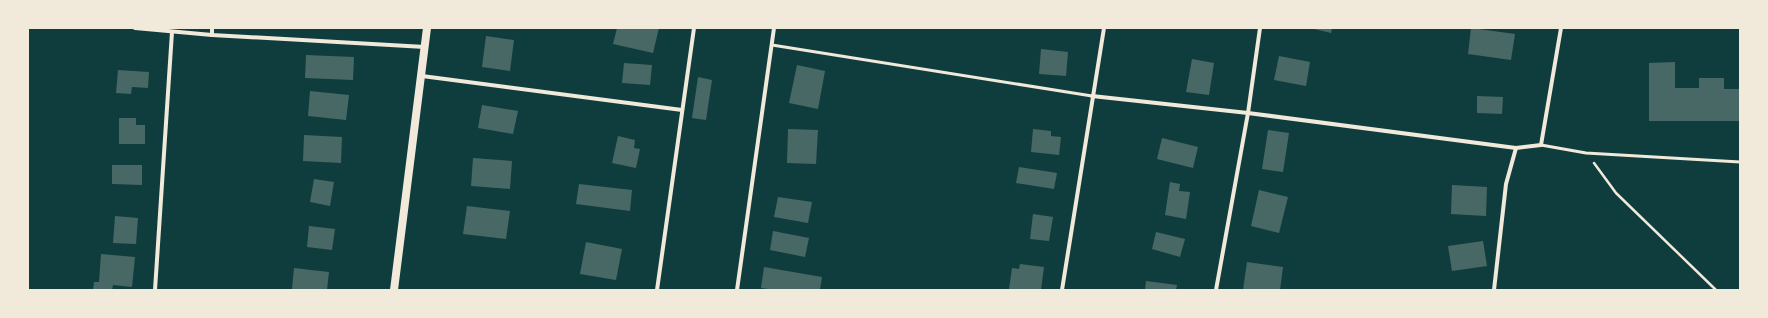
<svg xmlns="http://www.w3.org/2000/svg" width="1768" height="318" font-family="Arial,sans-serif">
	<rect width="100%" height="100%" fill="#0f3d3e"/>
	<g fill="#486865">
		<polygon points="617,28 659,28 653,53 613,44"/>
		<polygon points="1310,28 1332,28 1331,33"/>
		<polygon points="1471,28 1515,34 1511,60 1468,54"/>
		<polygon points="486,36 514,40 510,71 482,67"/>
		<polygon points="1041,49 1068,52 1066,76 1039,74"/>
		<polygon points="306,55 354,57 353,80 305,78"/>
		<polygon points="1279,56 1310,62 1306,86 1274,80"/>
		<polygon points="1192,59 1214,63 1209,95 1186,92"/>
		<polygon points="1675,62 1675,88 1699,88 1699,78 1724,78 1724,89 1740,89 1740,121 1649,121 1649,63"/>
		<polygon points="624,63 652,65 650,85 622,83"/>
		<polygon points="797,65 825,71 818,109 789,103"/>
		<polygon points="118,70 149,72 148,88 132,87 131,94 116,93"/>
		<polygon points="698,77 712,80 706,120 692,118"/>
		<polygon points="310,91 349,95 346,120 308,116"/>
		<polygon points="1477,96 1503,97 1502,114 1477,113"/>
		<polygon points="482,105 518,111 513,134 478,128"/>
		<polygon points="119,118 136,118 136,125 145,125 145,144 119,144"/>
		<polygon points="788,129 818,130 816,164 787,163"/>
		<polygon points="1033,129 1051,131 1051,136 1061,137 1059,155 1031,152"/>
		<polygon points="1268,130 1289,133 1283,172 1262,169"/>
		<polygon points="304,135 342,137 341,163 303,161"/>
		<polygon points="618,136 635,140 634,148 640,149 636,168 612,163"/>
		<polygon points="1162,138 1198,147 1193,168 1157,159"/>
		<polygon points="473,158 512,161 510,189 471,186"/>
		<polygon points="112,165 142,165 142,185 112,184"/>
		<polygon points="1019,167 1057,173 1054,189 1016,183"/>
		<polygon points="314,179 334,182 330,206 310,202"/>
		<polygon points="1170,182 1180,184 1179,191 1190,192 1186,219 1165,215"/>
		<polygon points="579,184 632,190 630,211 576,204"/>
		<polygon points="1452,185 1487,187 1486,216 1451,214"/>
		<polygon points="1259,190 1288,197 1279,233 1251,226"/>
		<polygon points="778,197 812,202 808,223 774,217"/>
		<polygon points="467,206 510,211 506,239 463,234"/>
		<polygon points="1033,214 1053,217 1049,241 1030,239"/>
		<polygon points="115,216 138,218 136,244 113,243"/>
		<polygon points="309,226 335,229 332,250 307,247"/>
		<polygon points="773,231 809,238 805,257 770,250"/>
		<polygon points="1156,232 1185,239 1180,257 1152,249"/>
		<polygon points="1483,241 1487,266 1452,271 1448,246"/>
		<polygon points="586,242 622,249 616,280 580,274"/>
		<polygon points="101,254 135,257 132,287 113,285 112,290 93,290 94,282 99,282"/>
		<polygon points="1247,262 1283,267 1280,290 1243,290"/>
		<polygon points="1020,264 1044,267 1041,290 1009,289 1012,268 1019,269"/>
		<polygon points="764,267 822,277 820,290 777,290 761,288"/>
		<polygon points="294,268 329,272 327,290 292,289"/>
		<polygon points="1146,281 1177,285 1176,290 1145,290"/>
	</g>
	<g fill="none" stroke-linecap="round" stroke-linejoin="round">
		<polyline stroke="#f1e9da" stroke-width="2.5" points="1594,163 1616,193 1716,290"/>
		<g stroke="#f1e9da" stroke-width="3">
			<polyline points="772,45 1092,96"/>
			<polyline points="1541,145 1586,153 1740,162"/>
		</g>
		<g stroke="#f1e9da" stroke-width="4">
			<polyline points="135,28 212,35 425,47"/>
			<polyline points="212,28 212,35"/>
			<polyline points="422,76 682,110"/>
			<polyline points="1092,96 1248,113 1516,148 1541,145 1561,28"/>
			<polyline points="155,290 172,32"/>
			<polyline points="657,290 694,28"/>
			<polyline points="737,290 774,28"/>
			<polyline points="1062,290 1104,28"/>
			<polyline points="1216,290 1248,113 1260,28"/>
			<polyline points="1494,290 1506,184 1516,148"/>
		</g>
		<polyline stroke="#f1e9da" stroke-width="8" points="394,290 427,28"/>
	</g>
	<rect width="1768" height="318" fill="none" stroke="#f1e9da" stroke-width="58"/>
</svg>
